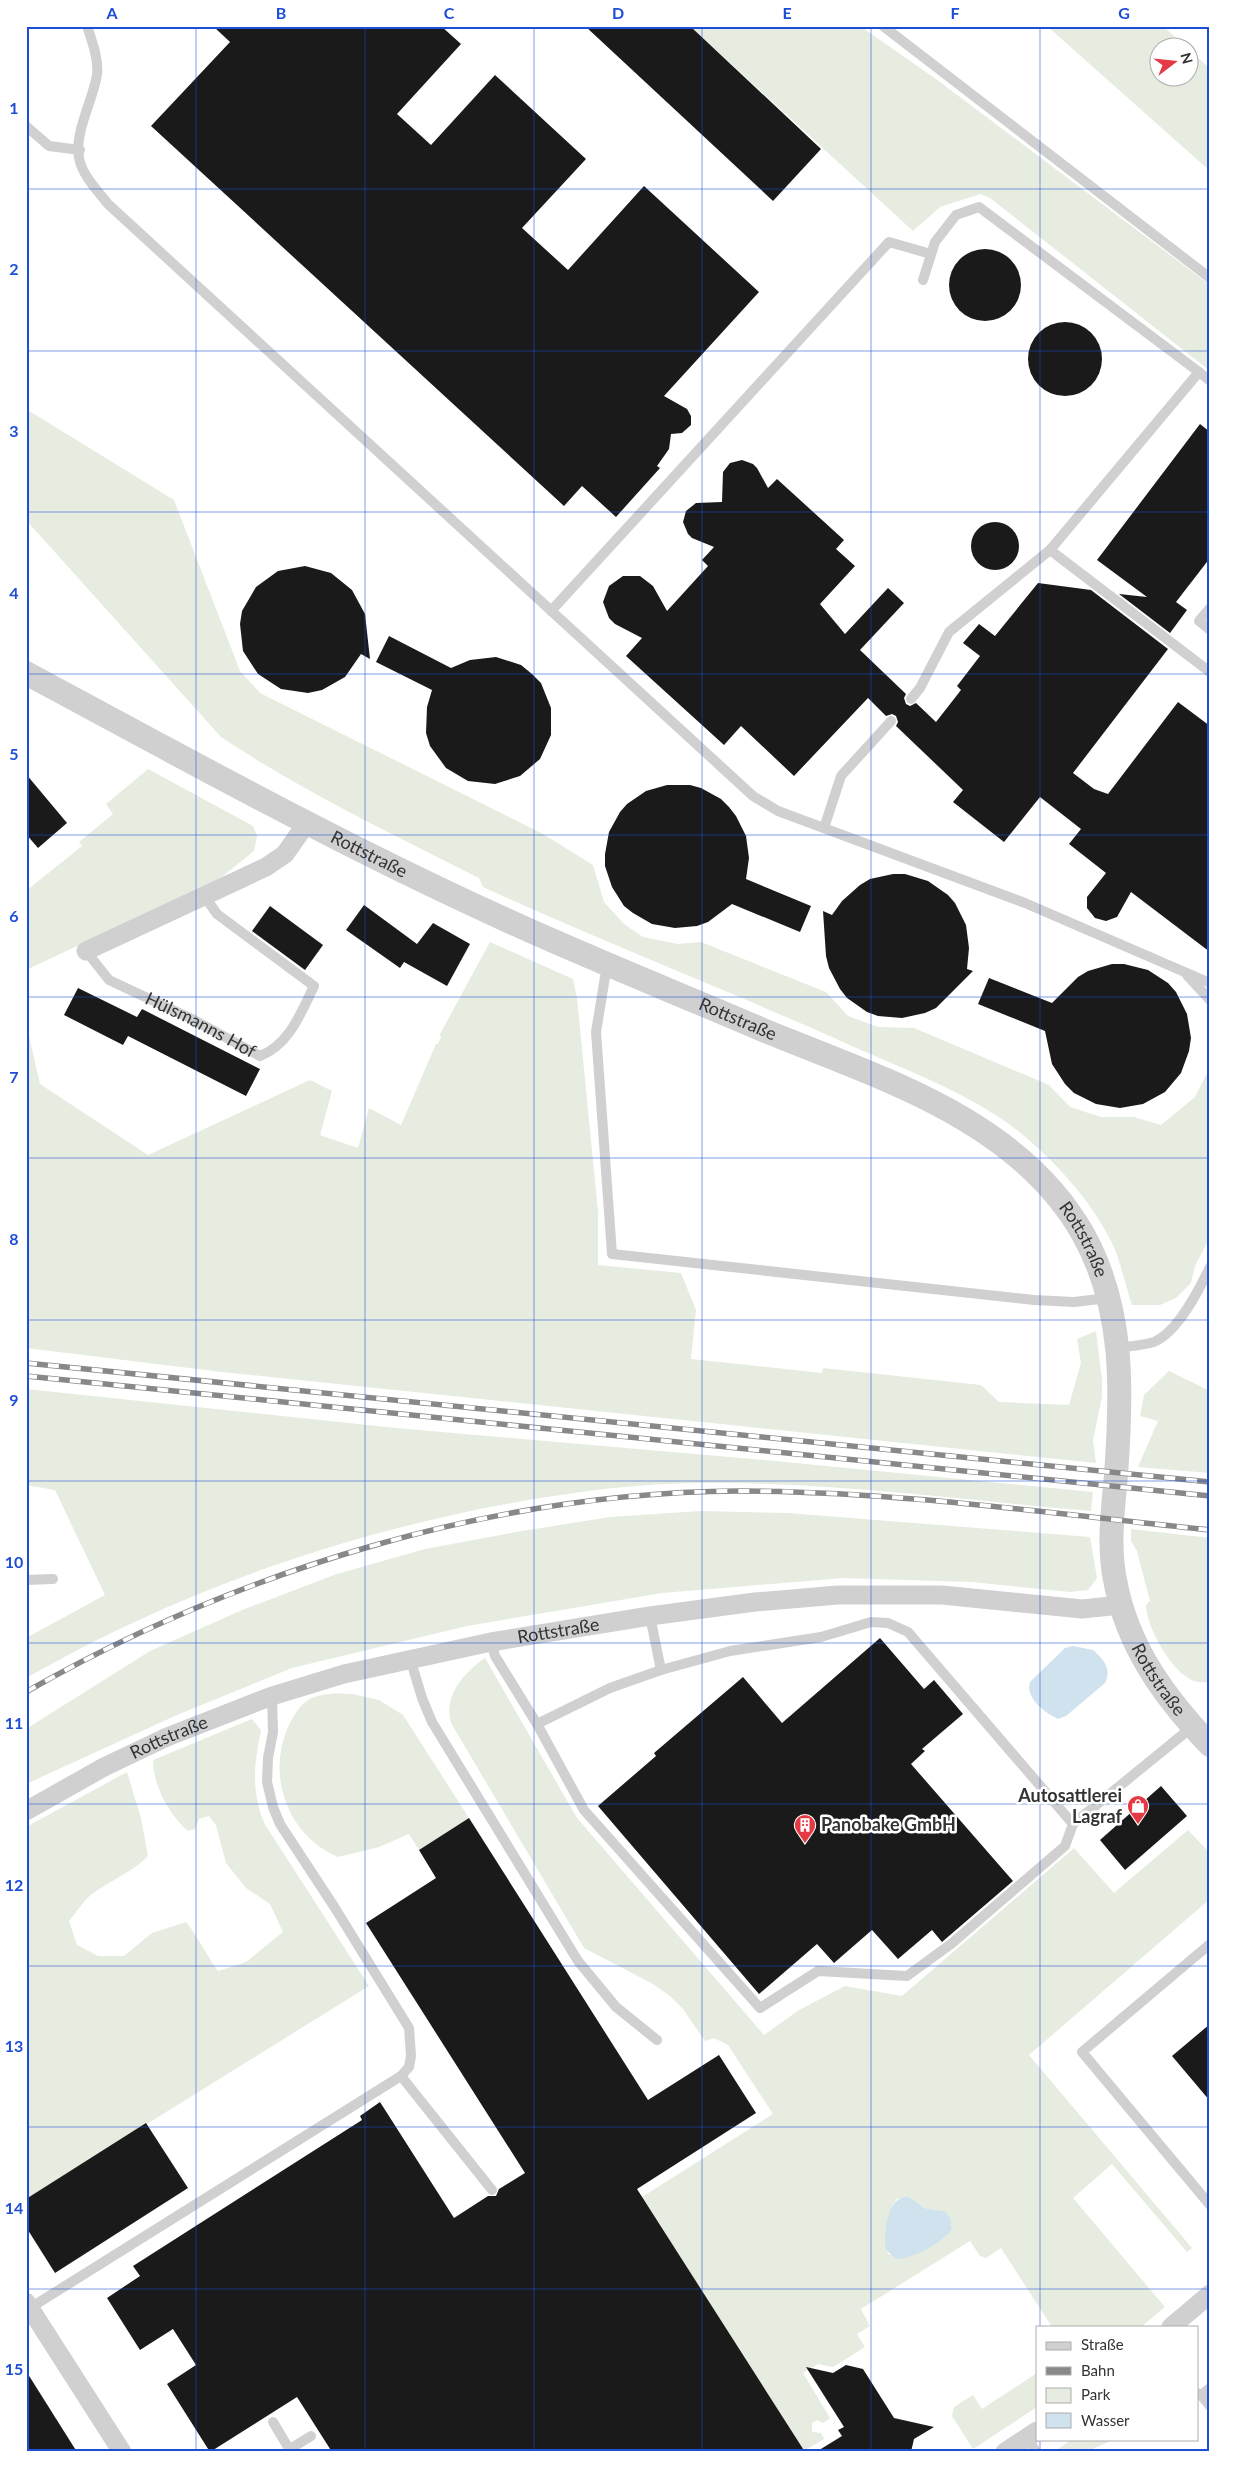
<svg xmlns="http://www.w3.org/2000/svg" width="1236" height="2478" font-family="Lato,sans-serif">
	<rect width="100%" height="100%" fill="#fff"/>
	<g fill="#e6ecdf" fill-rule="evenodd">
		<polygon points="690,26 860,26 936,79 1210,285 1210,371 990,198 980,194 940,207 913,231"/>
		<polygon points="1047,26 1163,26 1186,47 1158,48 1158,78 1188,78 1189,49 1210,69 1210,171"/>
		<path d="M26 409 174 500 240 671 260 693 543 834 593 865 604 902 624 924 643 937 678 944 701 942 826 992 848 1016 878 1027 914 1028 1049 1085 1070 1107 1101 1117H1134L1161 1125 1195 1097 1206 1075 1210 1076V1237L1195 1266 1191 1283 1176 1298 1160 1305H1132C1125 1285 1121 1262 1112 1243 1091 1200 1054 1160 1017 1130 971 1094 906 1070 852 1046 730 991 605 943 483 887L479 878C392 834 302 791 221 737L26 520Z"/>
		<polygon points="148,769 253,826 257,836 254,851 218,880 26,970 26,891 82,846 79,842 113,814 106,804"/>
		<polygon points="490,942 573,979 577,998 598,1212 598,1265 681,1273 696,1310 691,1359 822,1373 823,1368 981,1385 999,1402 1069,1405 1081,1363 1077,1339 1096,1331 1102,1380 1102,1397 1093,1440 1096,1463 222,1372 26,1348 26,1023 40,1084 148,1155 310,1080 332,1091 320,1135 358,1148 369,1108 401,1125 436,1044 438,1044 441,1037 440,1034"/>
		<polygon points="1169,1371 1210,1391 1210,1473 1138,1467 1158,1421 1140,1416 1144,1395"/>
		<path d="M26 1389 396 1428 775 1461 1093 1492 1091 1511C963 1500 834 1482 705 1483 628 1483 550 1495 475 1510 317 1543 166 1598 26 1678V1638L105 1595 55 1490 26 1485Z"/>
		<polygon points="701,1511 788,1513 1090,1537 1097,1578 1088,1590 1070,1592 972,1582 843,1578 662,1593 467,1626 292,1668 177,1715 26,1784 26,1729 150,1651 242,1610 337,1574 425,1549 522,1531 610,1517"/>
		<path d="M1131 1529 1210 1538V1682C1205 1682 1199 1683 1194 1681 1172 1673 1146 1627 1146 1605L1150 1601 1137 1551 1131 1541Z"/>
		<path d="M485 1658 577 1818 764 2035 799 2010 845 1986 902 1996 1074 1848 1114 1893 1188 1830 1210 1853V1899L1029 2055 1192 2248 1187 2252 1112 2164 1073 2198 1165 2307 1141 2327H1052L1001 2248 986 2258 980 2256 970 2241 861 2309 870 2326 857 2334 865 2347 833 2367 818 2364 803 2373 830 2418 823 2423 817 2420 812 2423V2432L821 2433 824 2439 804 2451 642 2197 773 2114 728 2045 714 2038 705 2041 683 2009 670 1996 653 1984 584 1948 451 1723C443 1695 465 1672 485 1658ZM906 2197 924 2208 937 2211 952 2225V2229L889 2255C881 2244 888 2210 897 2199Z"/>
		<path d="M353 1694 379 1700 403 1715 469 1818 419 1850 409 1834 379 1847 338 1857C289 1836 268 1780 286 1732 290 1722 298 1706 308 1700 320 1693 339 1693 353 1694Z"/>
		<path d="M252 1719 261 1730C254 1766 251 1788 264 1823L369 1986 26 2199V1827L127 1772 141 1818 148 1856C133 1872 111 1880 92 1894 83 1901 76 1913 69 1921L77 1945 98 1956H124L152 1933 186 1922C199 1938 206 1955 218 1971L246 1962 283 1932 270 1904 246 1888 226 1863 216 1825 209 1816 199 1819 195 1829 188 1831C169 1815 153 1785 153 1760Z"/>
		<polygon points="1037,2373 1037,2407 973,2449 952,2416 954,2407 973,2395 982,2409"/>
		<polygon points="1072,2439 1115,2439 1086,2452 1054,2452"/>
	</g>
	<g fill="#cfe2ee">
		<path d="M1073 1646 1093 1650C1104 1660 1112 1669 1105 1683L1066 1716 1058 1719C1045 1713 1025 1698 1030 1682L1065 1648Z"/>
		<path d="M909 2197 924 2208 946 2212 951 2220 952 2229C943 2242 913 2259 896 2259L886 2250C883 2235 887 2194 909 2197Z"/>
	</g>
	<g fill="#1a1a1a">
		<polygon points="213,26 441,26 461,44 397,114 431,145 495,75 586,159 522,228 568,270 644,186 759,292 664,396 687,409 691,416 691,425 682,433 671,434 669,449 657,466 660,468 616,517 582,486 564,506 151,126 230,42"/>
		<polygon points="585,26 690,26 821,149 773,201"/>
		<circle cx="985" cy="285" r="36"/>
		<circle cx="1065" cy="359" r="37"/>
		<polygon points="1200,424 1210,432 1210,558 1176,602 1187,610 1170,633 1119,594 1147,597 1097,560"/>
		<polygon points="742,460 753,464 757,468 768,488 777,479 844,540 836,549 855,566 820,604 845,634 888,588 904,603 860,650 906,694 904,698 906,704 910,706 916,703 936,722 961,690 957,686 980,656 963,643 979,624 995,636 1038,583 1091,590 1168,649 1073,773 1094,789 1108,794 1178,702 1210,726 1210,952 1131,892 1117,917 1106,921 1095,918 1087,908 1087,897 1106,873 1069,844 1081,829 1040,797 1004,842 953,802 963,790 896,726 898,722 896,716 892,714 886,716 868,698 794,776 741,726 724,745 626,656 642,638 615,624 609,618 603,602 609,586 623,576 640,576 653,586 667,611 708,566 702,560 714,547 692,538 688,534 683,522 686,511 696,503 722,502 723,472 730,463"/>
		<circle cx="995" cy="546" r="24"/>
		<polygon points="305,566 331,573 352,590 365,614 370,659 361,654 345,677 322,690 308,693 281,689 258,674 243,651 240,624 242,611 256,587 278,571"/>
		<polygon points="389,636 451,668 470,660 496,657 521,665 532,674 541,683 551,708 551,735 540,759 520,776 495,784 468,781 446,768 430,746 426,733 427,707 432,690 376,662"/>
		<polygon points="26,774 67,823 38,848 26,834"/>
		<polygon points="667,785 690,785 701,788 721,799 729,807 736,816 746,836 749,858 746,879 811,906 800,932 732,904 708,922 697,926 675,928 652,924 633,913 624,906 612,887 605,866 605,854 609,832 620,812 627,804 646,791"/>
		<polygon points="893,874 905,874 928,881 948,895 955,903 966,925 969,948 967,969 973,971 936,1008 925,1013 902,1018 878,1016 867,1012 847,998 840,989 829,968 826,956 823,911 832,915 842,901 860,885 870,879"/>
		<polygon points="364,905 417,944 433,923 470,944 447,986 404,962 400,968 346,930"/>
		<polygon points="270,906 323,945 305,970 252,931"/>
		<polygon points="1112,964 1124,964 1148,970 1168,983 1176,992 1187,1014 1191,1038 1189,1051 1181,1073 1165,1092 1143,1104 1120,1108 1096,1104 1074,1093 1065,1084 1052,1064 1045,1031 978,1004 989,978 1052,1003 1078,977 1088,971"/>
		<polygon points="78,988 137,1017 142,1009 260,1069 246,1096 128,1036 123,1045 64,1015"/>
		<polygon points="880,1638 924,1689 934,1680 963,1714 922,1749 925,1751 911,1764 1013,1881 942,1942 932,1930 898,1959 872,1930 834,1963 817,1944 759,1994 598,1806 656,1756 654,1753 743,1677 782,1723"/>
		<polygon points="1161,1786 1187,1816 1125,1870 1100,1840"/>
		<polygon points="469,1818 648,2100 719,2055 756,2113 637,2189 805,2452 332,2452 297,2397 210,2452 167,2384 196,2365 173,2329 140,2350 107,2298 140,2276 133,2266 362,2120 360,2116 380,2102 454,2218 488,2196 496,2196 499,2189 525,2173 366,1923 436,1878 419,1850"/>
		<polygon points="1210,2024 1210,2101 1172,2056"/>
		<polygon points="146,2123 188,2188 55,2273 26,2227 26,2199"/>
		<polygon points="846,2365 863,2369 894,2418 934,2427 914,2439 911,2452 816,2452 842,2436 838,2430 844,2427 806,2367 833,2373"/>
		<polygon points="26,2371 77,2452 26,2452"/>
	</g>
	<g fill="none" stroke-linecap="round" stroke-linejoin="round">
		<g stroke="#d0d0d0" stroke-width="10">
			<path d="M87 26C92 41 99 60 97 75 93 100 74 133 79 158 82 175 98 191 108 204L753 796 778 811 1025 903 1210 983"/>
			<polyline points="883,26 1210,278"/>
			<polyline points="26,126 49,146 80,150"/>
			<polyline points="923,280 935,242 956,215 979,207 1199,372"/>
			<polyline points="1050,550 1210,672"/>
			<polyline points="1210,608 1199,621 1210,630"/>
			<polyline points="551,611 889,242 931,254"/>
			<polyline points="911,699 920,688 949,632 1050,550 1199,372 1210,381"/>
			<polyline points="824,828 841,776 891,721"/>
			<path id="s1" d="M86 951 109 980 192 1019 260 1056C289 1045 301 1013 314 986L217 914 205 897"/>
			<polyline points="607,965 596,1032 612,1254 1034,1300 1074,1302 1108,1298"/>
			<polyline points="1187,975 1210,1000"/>
			<path d="M1119 1348C1130 1346 1144 1345 1154 1342 1178 1332 1199 1290 1210 1267"/>
			<polyline points="26,1580 53,1579"/>
			<polyline points="650,1616 661,1670"/>
			<polyline points="491,1642 495,1656 537,1724 610,1688 661,1670 730,1651 821,1637 871,1622 888,1623 908,1632 1073,1824 1192,1727"/>
			<polyline points="410,1658 422,1698 432,1722 578,1961 616,2007 657,2040"/>
			<polyline points="537,1724 584,1810 760,2008 818,1971 907,1976 951,1944 1065,1846 1073,1824"/>
			<polyline points="1210,1944 1082,2052 1210,2205"/>
			<polyline points="401,2076 492,2190"/>
			<polyline points="30,2308 401,2076 409,2067 411,2056 409,2028 335,1908 280,1824 273,1807 267,1782 268,1758 273,1732 272,1696"/>
			<polyline points="1197,2393 1201,2395 1210,2406"/>
			<polyline points="1201,2395 1210,2388"/>
			<polyline points="273,2422 291,2452"/>
			<polyline points="1028,2438 1036,2452"/>
			<polyline points="290,2449 311,2436"/>
		</g>
		<g stroke="#d0d0d0" stroke-width="19">
			<polyline points="86,951 266,867 285,854 306,824"/>
			<path id="s2" d="M26 1811 104 1767 167 1737 272 1696 344 1674 491 1642 650 1616 755 1602 838 1595H942L1082 1609 1121 1605"/>
			<polyline points="26,2302 122,2452"/>
			<polyline points="1171,2327 1210,2294"/>
			<polyline points="1005,2452 1037,2431"/>
		</g>
		<path stroke="#d0d0d0" stroke-width="24" id="s3" d="M26 673C184 758 341 845 504 919 589 958 677 993 763 1030 879 1078 1017 1118 1083 1234 1125 1309 1122 1392 1116 1475 1113 1510 1108 1545 1115 1580 1127 1646 1164 1697 1210 1745"/>
		<g stroke="#888" stroke-width="5.5">
			<g id="rail">
				<polyline points="26,1363 1210,1482"/>
				<polyline points="26,1376 1210,1496"/>
				<path d="M26 1692C237 1571 495 1492 739 1491 896 1491 1054 1514 1210 1530"/>
			</g>
		</g>
		<use href="#rail" stroke="#fff" stroke-width="4" stroke-dasharray="11" stroke-linecap="butt"/>
	</g>
	<path fill="none" stroke="#1d4ed8" stroke-width="1" stroke-opacity="0.55" d="M196 26V2452M365 26V2452M534 26V2452M702 26V2452M871 26V2452M1040 26V2327M26 189H1210M26 351H1210M26 512H1210M26 674H1210M26 835H1210M26 997H1210M26 1158H1210M26 1320H1210M26 1481H1210M26 1643H1210M26 1804H1210M26 1966H1210M26 2127H1210M26 2289H1210M1040 2439V2452"/>
	<defs>
		<g id="shop-pin" transform="scale(1.125)"><path d="M0 17L-7.5 6A9.5 9.5 0 1 1 7.5 6Z" fill="#e63946" stroke="#fff"/><path d="M-5-2.5h2.3a2.7 3.5 0 0 1 5.4 0H5L5.5 6h-11ZM-1.5-2.5h3a1.5 2.3 0 0 0-3 0Z" fill="#fff"/></g>
		<g id="building-pin" transform="scale(1.125)"><path d="M0 17L-7.5 6A9.5 9.5 0 1 1 7.5 6Z" fill="#e63946" stroke="#fff"/><path d="M-4-6H4V6H1V3H-1V6H-4ZM-2.5-4.3h1.7v1.8h-1.7ZM.8-4.3h1.7v1.8H.8ZM-2.5-1h1.7V.8h-1.7ZM.8-1h1.7V.8H.8Z" fill="#fff"/></g>
	</defs>
	<g fill-rule="evenodd">
		<use href="#shop-pin" x="1138" y="1806"/>
		<use href="#building-pin" x="805" y="1825"/>
	</g>
	<g text-anchor="middle" stroke-width="5" stroke-linejoin="round" paint-order="stroke">
		<g font-size="18" fill="#333" stroke="#fff">
			<text dy="6" stroke="none"><textPath href="#s3" startOffset="388">Rottstraße</textPath></text>
			<text dy="6" stroke="none"><textPath href="#s3" startOffset="792">Rottstraße</textPath></text>
			<text dy="6" stroke="none"><textPath href="#s1" startOffset="139">Hülsmanns Hof</textPath></text>
			<text dy="6" stroke="none"><textPath href="#s3" startOffset="1212">Rottstraße</textPath></text>
			<text dy="6" stroke="none"><textPath href="#s2" startOffset="566">Rottstraße</textPath></text>
			<text dy="6" stroke="none"><textPath href="#s3" startOffset="1669">Rottstraße</textPath></text>
			<text dy="6" stroke="none"><textPath href="#s2" startOffset="161">Rottstraße</textPath></text>
		</g>
		<g font-size="18" font-weight="bold" fill="#333" stroke="#fff" text-anchor="end">
			<text x="1122" y="1802">Autosattlerei<tspan x="1122" dy="21">Lagraf</tspan></text>
			<text x="821" y="1831" text-anchor="start">Panobake GmbH</text>
		</g>
	</g>
	<rect width="1236" height="2478" fill="none" stroke="#ffffff" stroke-width="55"/>
	<rect x="1036" y="2326" width="162" height="115" fill="#ffffff" stroke="#adadad"/>
	<rect x="1046" y="2342" width="25" height="8" fill="#d0d0d0" stroke="#adadad"/>
	<text x="1081" y="2350" font-size="15" fill="#333333">Straße</text>
	<rect x="1046" y="2367" width="25" height="8" fill="#888888" stroke="#adadad"/>
	<text x="1081" y="2376" font-size="15" fill="#333333">Bahn</text>
	<rect x="1046" y="2388" width="25" height="15" fill="#e6ecdf" stroke="#adadad"/>
	<text x="1081" y="2400" font-size="15" fill="#333333">Park</text>
	<rect x="1046" y="2413" width="25" height="15" fill="#cfe2ee" stroke="#adadad"/>
	<text x="1081" y="2426" font-size="15" fill="#333333">Wasser</text>
	<g transform="translate(1174 62) rotate(74)"><circle r="24" fill="#ffffff" stroke="#adadad"/>
	<path d="M0-4L9 19L0 12L-9 19Z" fill="#e63946"/>
	<text y="-8" font-size="14" font-weight="bold" text-anchor="middle" fill="#333333">N</text>
	</g>
	<rect x="28" y="28" width="1180" height="2422" fill="none" stroke="#1d4ed8" stroke-width="2"/>
	<g font-size="16" text-anchor="middle" font-weight="bold" fill="#1d4ed8">
		<text x="112" y="19">A</text>
		<text x="281" y="19">B</text>
		<text x="449" y="19">C</text>
		<text x="618" y="19">D</text>
		<text x="787" y="19">E</text>
		<text x="955" y="19">F</text>
		<text x="1124" y="19">G</text>
		<text x="14" y="114">1</text>
		<text x="14" y="275">2</text>
		<text x="14" y="437">3</text>
		<text x="14" y="599">4</text>
		<text x="14" y="760">5</text>
		<text x="14" y="922">6</text>
		<text x="14" y="1083">7</text>
		<text x="14" y="1245">8</text>
		<text x="14" y="1406">9</text>
		<text x="14" y="1568">10</text>
		<text x="14" y="1729">11</text>
		<text x="14" y="1891">12</text>
		<text x="14" y="2052">13</text>
		<text x="14" y="2214">14</text>
		<text x="14" y="2375">15</text>
	</g>
</svg>
